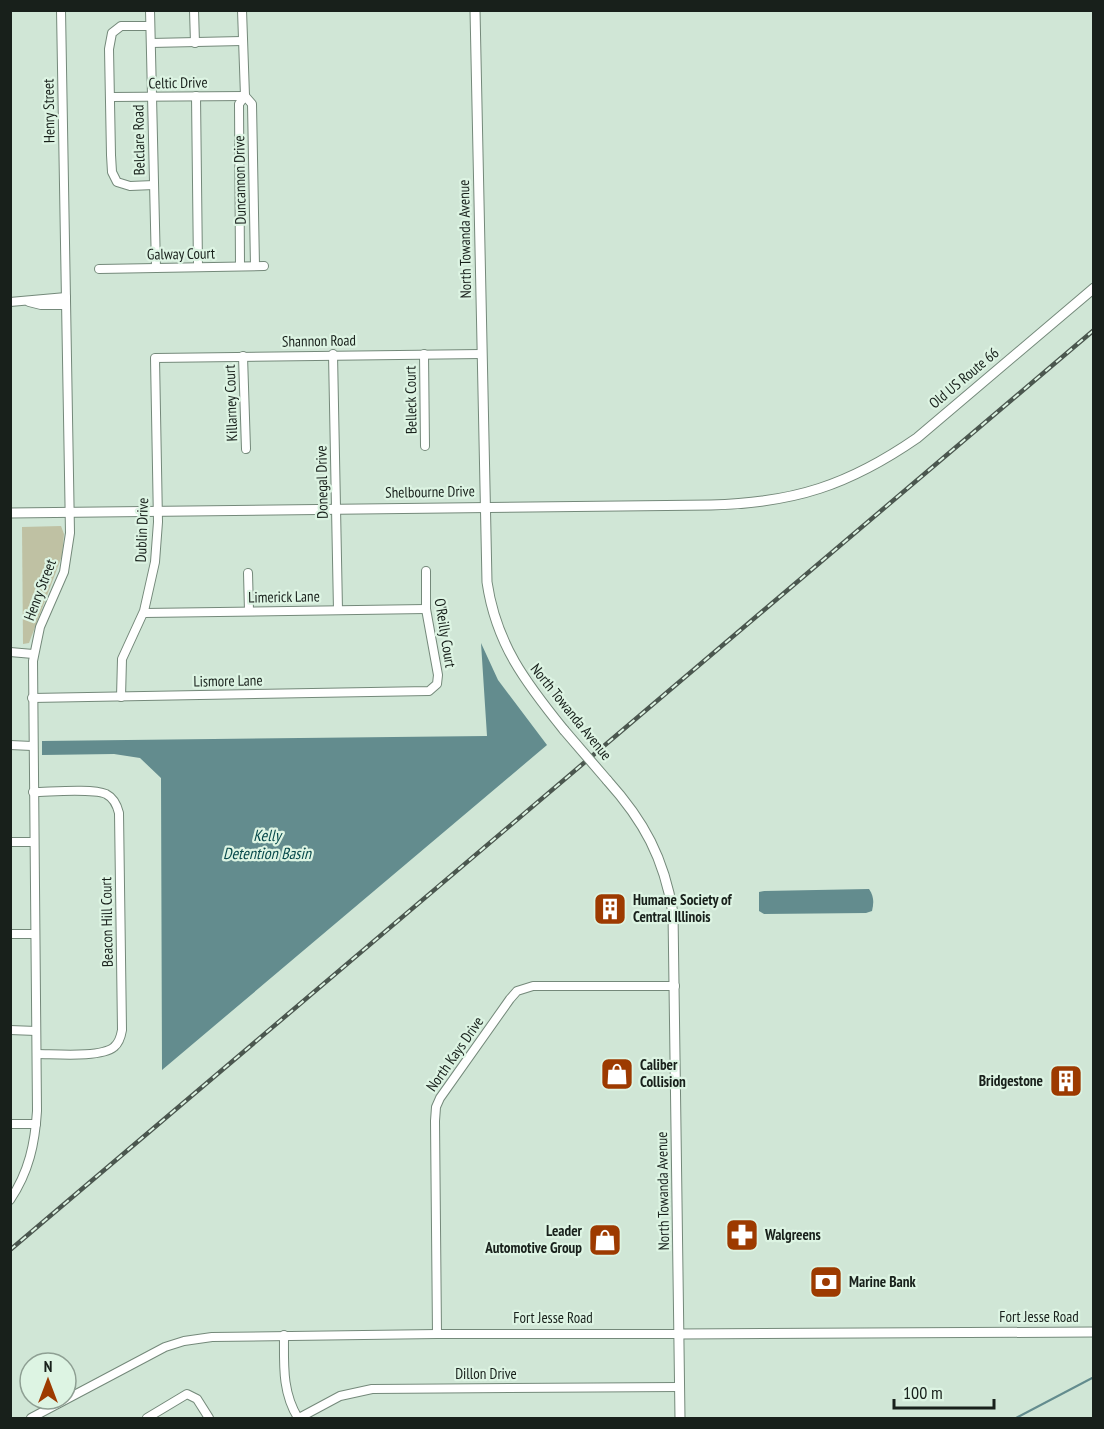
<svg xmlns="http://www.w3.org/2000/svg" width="1104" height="1429" font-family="'PT Sans Narrow',sans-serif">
	<rect width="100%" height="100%" fill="#d0e6d6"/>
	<polygon fill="#bfc1a3" points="61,526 64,534 62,556 29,643 23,644 22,527"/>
	<g fill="#638c8e">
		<polygon points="481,643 498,680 547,745 162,1070 161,778 140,758 114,754 42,755 42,741 487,736"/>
		<path d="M869 889C874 896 874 903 872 911L866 913 764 914 759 911V892L764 891Z"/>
	</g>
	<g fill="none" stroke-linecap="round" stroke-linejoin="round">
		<polyline stroke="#638c8e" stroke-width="2" points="1016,1418 1094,1377"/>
		<g stroke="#74897a" stroke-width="10">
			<g id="minor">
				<polyline points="150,10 156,268"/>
				<polyline points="194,10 195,43"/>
				<polyline points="150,26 121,26 112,33 109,49 111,155 112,172 117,182 130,186 154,185"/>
				<polyline points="151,43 242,41"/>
				<polyline points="196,96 198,267"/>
				<polyline points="245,96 252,104 255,266"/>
				<polyline points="111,97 245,96"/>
				<polyline points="240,266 239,104 245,96 242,10"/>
				<polyline points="99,269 264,266"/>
				<polyline points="10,302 66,297"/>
				<polyline points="29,302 41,305 66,305"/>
				<polyline points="333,354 338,610"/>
				<polyline points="424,354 425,446"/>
				<polyline points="243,356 246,449"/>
				<polyline points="248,573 249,611"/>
				<polyline points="144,613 426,609"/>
				<polyline points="10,652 33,654"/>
				<polyline points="121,697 122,659 144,611 155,562 158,522 155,358 482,354"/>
				<polyline points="32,698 429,691 437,684 438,675 426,609 426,571"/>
				<polyline points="10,745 32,746"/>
				<path d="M33 792C50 792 92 788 106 794 114 798 117 805 119 813L122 1030C121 1036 119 1043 114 1047 101 1058 55 1054 37 1054"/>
				<polyline points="10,842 34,842"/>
				<polyline points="10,934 35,934"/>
				<polyline points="10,1030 36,1031"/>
				<polyline points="10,1124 36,1124"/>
				<path d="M10 1200C29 1172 35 1143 37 1111L33 661 40 627 64 572 70 533 61 10"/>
				<polyline points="437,1334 435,1121 436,1107 440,1098 510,999 517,991 533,986 675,986"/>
				<path d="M284 1335C284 1365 282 1392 298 1418"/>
				<polyline points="31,1418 165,1347 184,1341 212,1337 437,1334 680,1334"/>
				<polyline points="147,1418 187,1394 197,1399 209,1418"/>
				<polyline points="299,1418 340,1396 372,1389 680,1387"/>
			</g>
		</g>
		<g stroke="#74897a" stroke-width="11">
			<g id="major">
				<path d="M475 10 487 582C496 644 526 683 564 730"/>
				<path d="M10 513 711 505C794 503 849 485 917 438L1094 288"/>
				<path d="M607 780C644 821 664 858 673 913L680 1418"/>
				<polyline points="680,1334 1094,1332"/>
			</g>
		</g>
		<use href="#minor" stroke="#fff" stroke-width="8"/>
		<use href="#major" stroke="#fff" stroke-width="9"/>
		<g stroke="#4b574f" stroke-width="4.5">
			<polyline id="rail" points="10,1250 1094,330"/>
		</g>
		<use href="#rail" stroke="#ddf4e3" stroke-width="2" stroke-dasharray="7" stroke-linecap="butt"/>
		<g stroke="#74897a" stroke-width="11" stroke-linecap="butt">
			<polyline id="major-bridge" points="564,730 607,780"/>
		</g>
		<use href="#major-bridge" stroke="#fff" stroke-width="9"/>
	</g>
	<defs>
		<g id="building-square" transform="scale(1.725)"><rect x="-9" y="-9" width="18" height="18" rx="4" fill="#9d3a00" stroke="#ddf4e3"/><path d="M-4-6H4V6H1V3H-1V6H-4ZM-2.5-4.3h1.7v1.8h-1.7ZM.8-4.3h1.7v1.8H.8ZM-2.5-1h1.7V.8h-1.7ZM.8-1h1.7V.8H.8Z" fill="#fff"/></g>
		<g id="shop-square" transform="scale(1.725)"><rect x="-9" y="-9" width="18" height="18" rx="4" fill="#9d3a00" stroke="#ddf4e3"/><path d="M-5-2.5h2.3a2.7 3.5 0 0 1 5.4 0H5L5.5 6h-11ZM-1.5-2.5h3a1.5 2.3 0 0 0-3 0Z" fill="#fff"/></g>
		<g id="pharmacy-square" transform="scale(1.725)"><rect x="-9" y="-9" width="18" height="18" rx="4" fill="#9d3a00" stroke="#ddf4e3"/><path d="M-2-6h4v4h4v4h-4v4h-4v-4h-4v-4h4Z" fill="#fff"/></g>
		<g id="bank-square" transform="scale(1.725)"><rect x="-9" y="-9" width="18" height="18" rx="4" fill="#9d3a00" stroke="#ddf4e3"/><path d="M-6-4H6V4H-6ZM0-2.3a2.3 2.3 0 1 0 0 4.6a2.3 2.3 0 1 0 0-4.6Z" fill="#fff"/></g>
	</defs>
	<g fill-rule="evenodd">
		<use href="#building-square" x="610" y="909"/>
		<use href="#shop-square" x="617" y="1074"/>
		<use href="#building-square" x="1066" y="1081"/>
		<use href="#pharmacy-square" x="742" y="1235"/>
		<use href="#shop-square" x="605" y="1240"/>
		<use href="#bank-square" x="826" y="1282"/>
	</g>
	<g text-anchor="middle" stroke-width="4.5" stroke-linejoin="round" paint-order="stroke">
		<g font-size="15" fill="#18201b" stroke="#ddf4e3">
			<text transform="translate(178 83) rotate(-1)" y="5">Celtic Drive</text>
			<text transform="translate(49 111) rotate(-91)" y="5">Henry Street</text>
			<text transform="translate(139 140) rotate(-91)" y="5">Belclare Road</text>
			<text transform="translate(240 180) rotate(-91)" y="5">Duncannon Drive</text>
			<text transform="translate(465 239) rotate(-91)" y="5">North Towanda Avenue</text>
			<text transform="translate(181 254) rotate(-1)" y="5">Galway Court</text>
			<text transform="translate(319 341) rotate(-1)" y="5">Shannon Road</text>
			<text transform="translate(964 378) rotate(-40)" y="5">Old US Route 66</text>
			<text transform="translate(411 400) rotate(-91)" y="5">Belleck Court</text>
			<text transform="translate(231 403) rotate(-92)" y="5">Killarney Court</text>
			<text transform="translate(322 482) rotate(-91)" y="5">Donegal Drive</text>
			<text transform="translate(430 492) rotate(-1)" y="5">Shelbourne Drive</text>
			<text transform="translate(142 530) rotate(-88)" y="5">Dublin Drive</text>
			<text transform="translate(40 590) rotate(-69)" y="5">Henry Street</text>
			<text transform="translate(284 597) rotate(-1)" y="5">Limerick Lane</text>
			<text transform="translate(445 633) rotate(81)" y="5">O'Reilly Court</text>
			<text transform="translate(228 681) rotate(-1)" y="5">Lismore Lane</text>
			<text transform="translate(571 712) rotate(51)" y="5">North Towanda Avenue</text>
			<text transform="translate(107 922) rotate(-91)" y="5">Beacon Hill Court</text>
			<text transform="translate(455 1054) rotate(-55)" y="5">North Kays Drive</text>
			<text transform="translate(663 1191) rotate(-91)" y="5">North Towanda Avenue</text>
			<text x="1039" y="1322">Fort Jesse Road</text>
			<text x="553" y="1323">Fort Jesse Road</text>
			<text x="486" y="1379">Dillon Drive</text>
		</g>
		<g font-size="15" font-weight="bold" fill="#18201b" stroke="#ddf4e3" text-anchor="start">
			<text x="633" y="905">Humane Society of<tspan x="633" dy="17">Central Illinois</tspan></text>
			<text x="640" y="1070">Caliber<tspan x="640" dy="17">Collision</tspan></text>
			<text x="1043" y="1086" text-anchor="end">Bridgestone</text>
			<text x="582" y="1236" text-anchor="end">Leader<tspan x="582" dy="17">Automotive Group</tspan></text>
			<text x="765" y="1240">Walgreens</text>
			<text x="849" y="1287">Marine Bank</text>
		</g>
		<g font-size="16" font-style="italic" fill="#07494b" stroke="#ddf4e3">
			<text x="267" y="841">Kelly<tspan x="267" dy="18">Detention Basin</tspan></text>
		</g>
	</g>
	<rect width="1104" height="1429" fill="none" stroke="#18201b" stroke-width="24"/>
	<g transform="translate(48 1381)"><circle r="28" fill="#ddf4e3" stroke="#8e9f93" stroke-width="1.5"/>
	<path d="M0-4.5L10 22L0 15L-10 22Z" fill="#9d3a00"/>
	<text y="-9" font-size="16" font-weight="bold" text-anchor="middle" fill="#18201b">N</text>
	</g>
	<path d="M894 1399v9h100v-9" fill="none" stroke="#18201b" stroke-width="3"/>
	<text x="903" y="1399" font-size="18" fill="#18201b" stroke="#ddf4e3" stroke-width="4.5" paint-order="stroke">100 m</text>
</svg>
